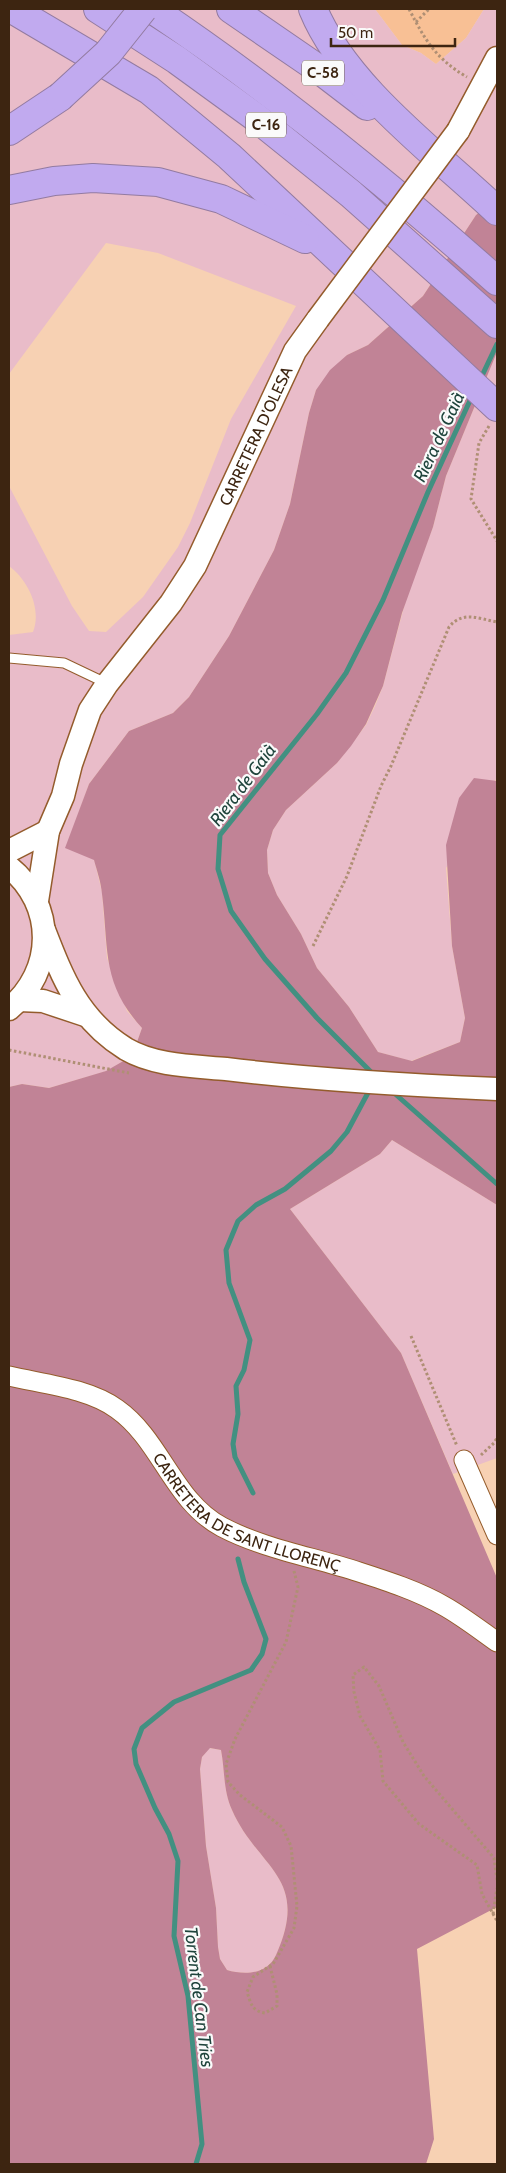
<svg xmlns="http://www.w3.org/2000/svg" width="506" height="2173" font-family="Cabin,sans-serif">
	<rect width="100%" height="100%" fill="#f7d1b3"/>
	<polygon fill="#f8c095" points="375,9 484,9 466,38 436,64 421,53 402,45"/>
	<g fill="#e9bcc9">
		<path d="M9 9H375L402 45 421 53 436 64 466 38 484 9H497V198L476 215 423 296 368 345 347 355 316 390 309 413 290 504 274 550 229 636 189 697 173 713 129 731 89 784 73 829 94 859 102 892 107 958 127 1011 142 1028 132 1056 107 1071 49 1088 22 1084 9 1087V635L33 632C42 609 28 580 9 566V486L72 606 89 631 106 632 143 597 178 547 190 523 231 419 296 306 158 253 106 243 9 374Z"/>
		<polygon points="497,352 497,781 496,779 446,868 452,946 465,1018 460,1042 411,1061 378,1052 349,1007 317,968 301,934 277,895 268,873 267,850 273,830 286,810 337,763 366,725 375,706 383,686 408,592 433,527 446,476"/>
		<polygon points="392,1140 497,1205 497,1458 453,1474 401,1353 290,1209 380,1154"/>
		<path d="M209 1748 221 1750C225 1771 223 1790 232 1810 258 1869 311 1877 276 1955 267 1975 244 1975 227 1970L220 1959 218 1947 216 1908 206 1846 200 1769 202 1757Z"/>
	</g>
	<path fill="#c18396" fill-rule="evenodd" d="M497 198V352L446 476 433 527 402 613 383 686 366 724 351 746 337 763 286 810 273 830 267 850 268 873 277 895 301 934 317 968 349 1007 378 1052 412 1061 460 1042 465 1018 452 946 446 845 459 798 474 778 497 781V1205L392 1140 380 1154 290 1209 401 1353 497 1578V1907L417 1949 434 2139 426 2164H9V1087L22 1084 49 1088 106 1071 132 1056 142 1028C101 983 109 949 102 894 101 882 97 871 94 860L65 848 89 784 129 731 173 713 189 697 229 636 274 550 290 504 309 413 316 390 330 370 347 355 368 345 423 296 476 215ZM210 1748 221 1750C225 1771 223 1790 232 1810 258 1869 311 1877 276 1955 267 1975 244 1975 227 1970L220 1959 218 1947 216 1908 206 1846 200 1769 202 1757Z"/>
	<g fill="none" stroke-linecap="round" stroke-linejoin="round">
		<g stroke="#429081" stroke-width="5">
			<polyline points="480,380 497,344"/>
			<polyline points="375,1076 317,1018 265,959 231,911 218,869 220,835 317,714 346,673 383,600 428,492 473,394"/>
			<polyline points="393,1092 497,1184"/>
			<polyline points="253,1493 235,1457 233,1444 238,1414 236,1386 244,1370 250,1340 229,1283 226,1250 238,1221 256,1205 285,1189 331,1151 347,1132 370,1089"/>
			<polyline points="196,2164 202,2144 188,1996 174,1936 178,1861 169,1834 155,1808 136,1764 134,1749 142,1728 174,1702 251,1670 262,1654 266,1639 244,1582 238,1559"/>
		</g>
		<g stroke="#945c2c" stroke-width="11">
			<polyline id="service" points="9,658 64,663 106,683"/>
		</g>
		<g stroke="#945c2c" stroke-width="21">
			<g id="minor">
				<path id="s1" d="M9 1376C43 1384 88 1388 117 1409 161 1440 173 1501 222 1527 264 1549 314 1557 359 1572 387 1581 418 1591 444 1606 462 1616 480 1630 497 1642"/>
				<polyline points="464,1460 497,1535"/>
			</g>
		</g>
		<g stroke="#945c2c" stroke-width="25">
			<g id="tertiary">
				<polyline points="458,131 497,58"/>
				<polyline points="9,851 48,831"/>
				<path d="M9 867C56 905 55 971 9 1009"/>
				<path id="s2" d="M37 901 48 831 63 796 71 764 90 710 107 684 171 603 195 566 295 351 318 319"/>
				<path d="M44 930C63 979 79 1020 126 1049 155 1066 194 1066 226 1069 316 1080 406 1085 497 1089"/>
				<polyline points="19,1000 43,1001 85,1015"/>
			</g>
		</g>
		<g stroke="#937ba1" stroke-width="30">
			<g id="motorway">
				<polyline points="12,9 149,90 229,156 497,407"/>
				<polyline points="98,9 177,60 254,116 351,194 497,324"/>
				<path d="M152 9C274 91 387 183 497 281"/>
				<polyline points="231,9 320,70 367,106"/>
				<path d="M313 9C345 87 437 154 497 211"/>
				<polyline points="9,131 60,97"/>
				<polyline points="9,190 54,181 93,178 158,182 221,199 305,239"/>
			</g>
		</g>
		<g stroke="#af8f74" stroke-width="3" stroke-dasharray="2.5 2.5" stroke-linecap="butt">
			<path d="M409 9C425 40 436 59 467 77"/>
			<polyline points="416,22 429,9"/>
			<polyline points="489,426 479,443 471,499 497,541"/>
			<path d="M313 946 347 876 381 786 391 766 449 627C463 610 479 619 497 622"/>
			<polyline points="9,1050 129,1073"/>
			<polyline points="411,1336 457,1446"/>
			<polyline points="481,1455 494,1443 497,1438"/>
			<polyline points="497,1880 494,1858 424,1776 403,1742 379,1686 364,1667 353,1675 354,1692 360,1716 380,1750 383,1781 419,1824 477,1865 482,1894 497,1921"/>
			<polyline points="493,1914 497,1888"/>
			<path d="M270 1966 277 1994V2006L265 2013C252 2011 251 2004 247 1992L253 1977 273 1964 279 1954 294 1928 297 1906 291 1846 282 1827 240 1795 228 1782 226 1764 235 1739 286 1642 298 1587 294 1571"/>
		</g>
		<use href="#service" stroke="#fff" stroke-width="9"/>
		<use href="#minor" stroke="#fff" stroke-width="19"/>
		<use href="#tertiary" stroke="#fff" stroke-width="22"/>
		<use href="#motorway" stroke="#c1aaef" stroke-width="28"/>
		<g stroke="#945c2c" stroke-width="25" stroke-linecap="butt">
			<polyline id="tertiary-bridge" points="318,319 458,131"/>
		</g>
		<g stroke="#937ba1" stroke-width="30" stroke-linecap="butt">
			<polyline id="motorway-bridge" points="60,97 108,53 143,9"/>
		</g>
		<use href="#tertiary-bridge" stroke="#fff" stroke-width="22"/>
		<use href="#motorway-bridge" stroke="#c1aaef" stroke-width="28"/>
	</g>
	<g text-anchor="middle" stroke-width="4.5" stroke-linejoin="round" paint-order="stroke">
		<g fill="#fafafa" stroke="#766557" stroke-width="1">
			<rect x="302" y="60.5" width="42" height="25" rx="4"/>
			<rect x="246" y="112.5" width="40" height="25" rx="4"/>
		</g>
		<g font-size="15" font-weight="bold" fill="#3d2511">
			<text x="323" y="78">C-58</text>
			<text x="266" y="130">C-16</text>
		</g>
		<g font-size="16" fill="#3d2511" stroke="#fafafa">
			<text dy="6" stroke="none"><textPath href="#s2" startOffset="521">CARRETERA D'OLESA</textPath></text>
			<text dy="6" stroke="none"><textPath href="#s1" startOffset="286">CARRETERA DE SANT LLORENÇ</textPath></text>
		</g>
		<g font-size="18" font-style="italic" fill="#1f443c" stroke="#fafafa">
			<text transform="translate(439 437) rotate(-65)" y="6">Riera de Gaià</text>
			<text transform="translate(243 785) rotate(-53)" y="6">Riera de Gaià</text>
			<text transform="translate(199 1997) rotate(83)" y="6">Torrent de Can Tries</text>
		</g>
	</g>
	<rect width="506" height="2173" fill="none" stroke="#3d2511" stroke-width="20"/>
	<path d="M331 38v8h124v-8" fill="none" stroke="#3d2511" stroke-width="2.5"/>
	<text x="338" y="38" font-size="15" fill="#3d2511" stroke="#fafafa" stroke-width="4" paint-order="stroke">50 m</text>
</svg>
